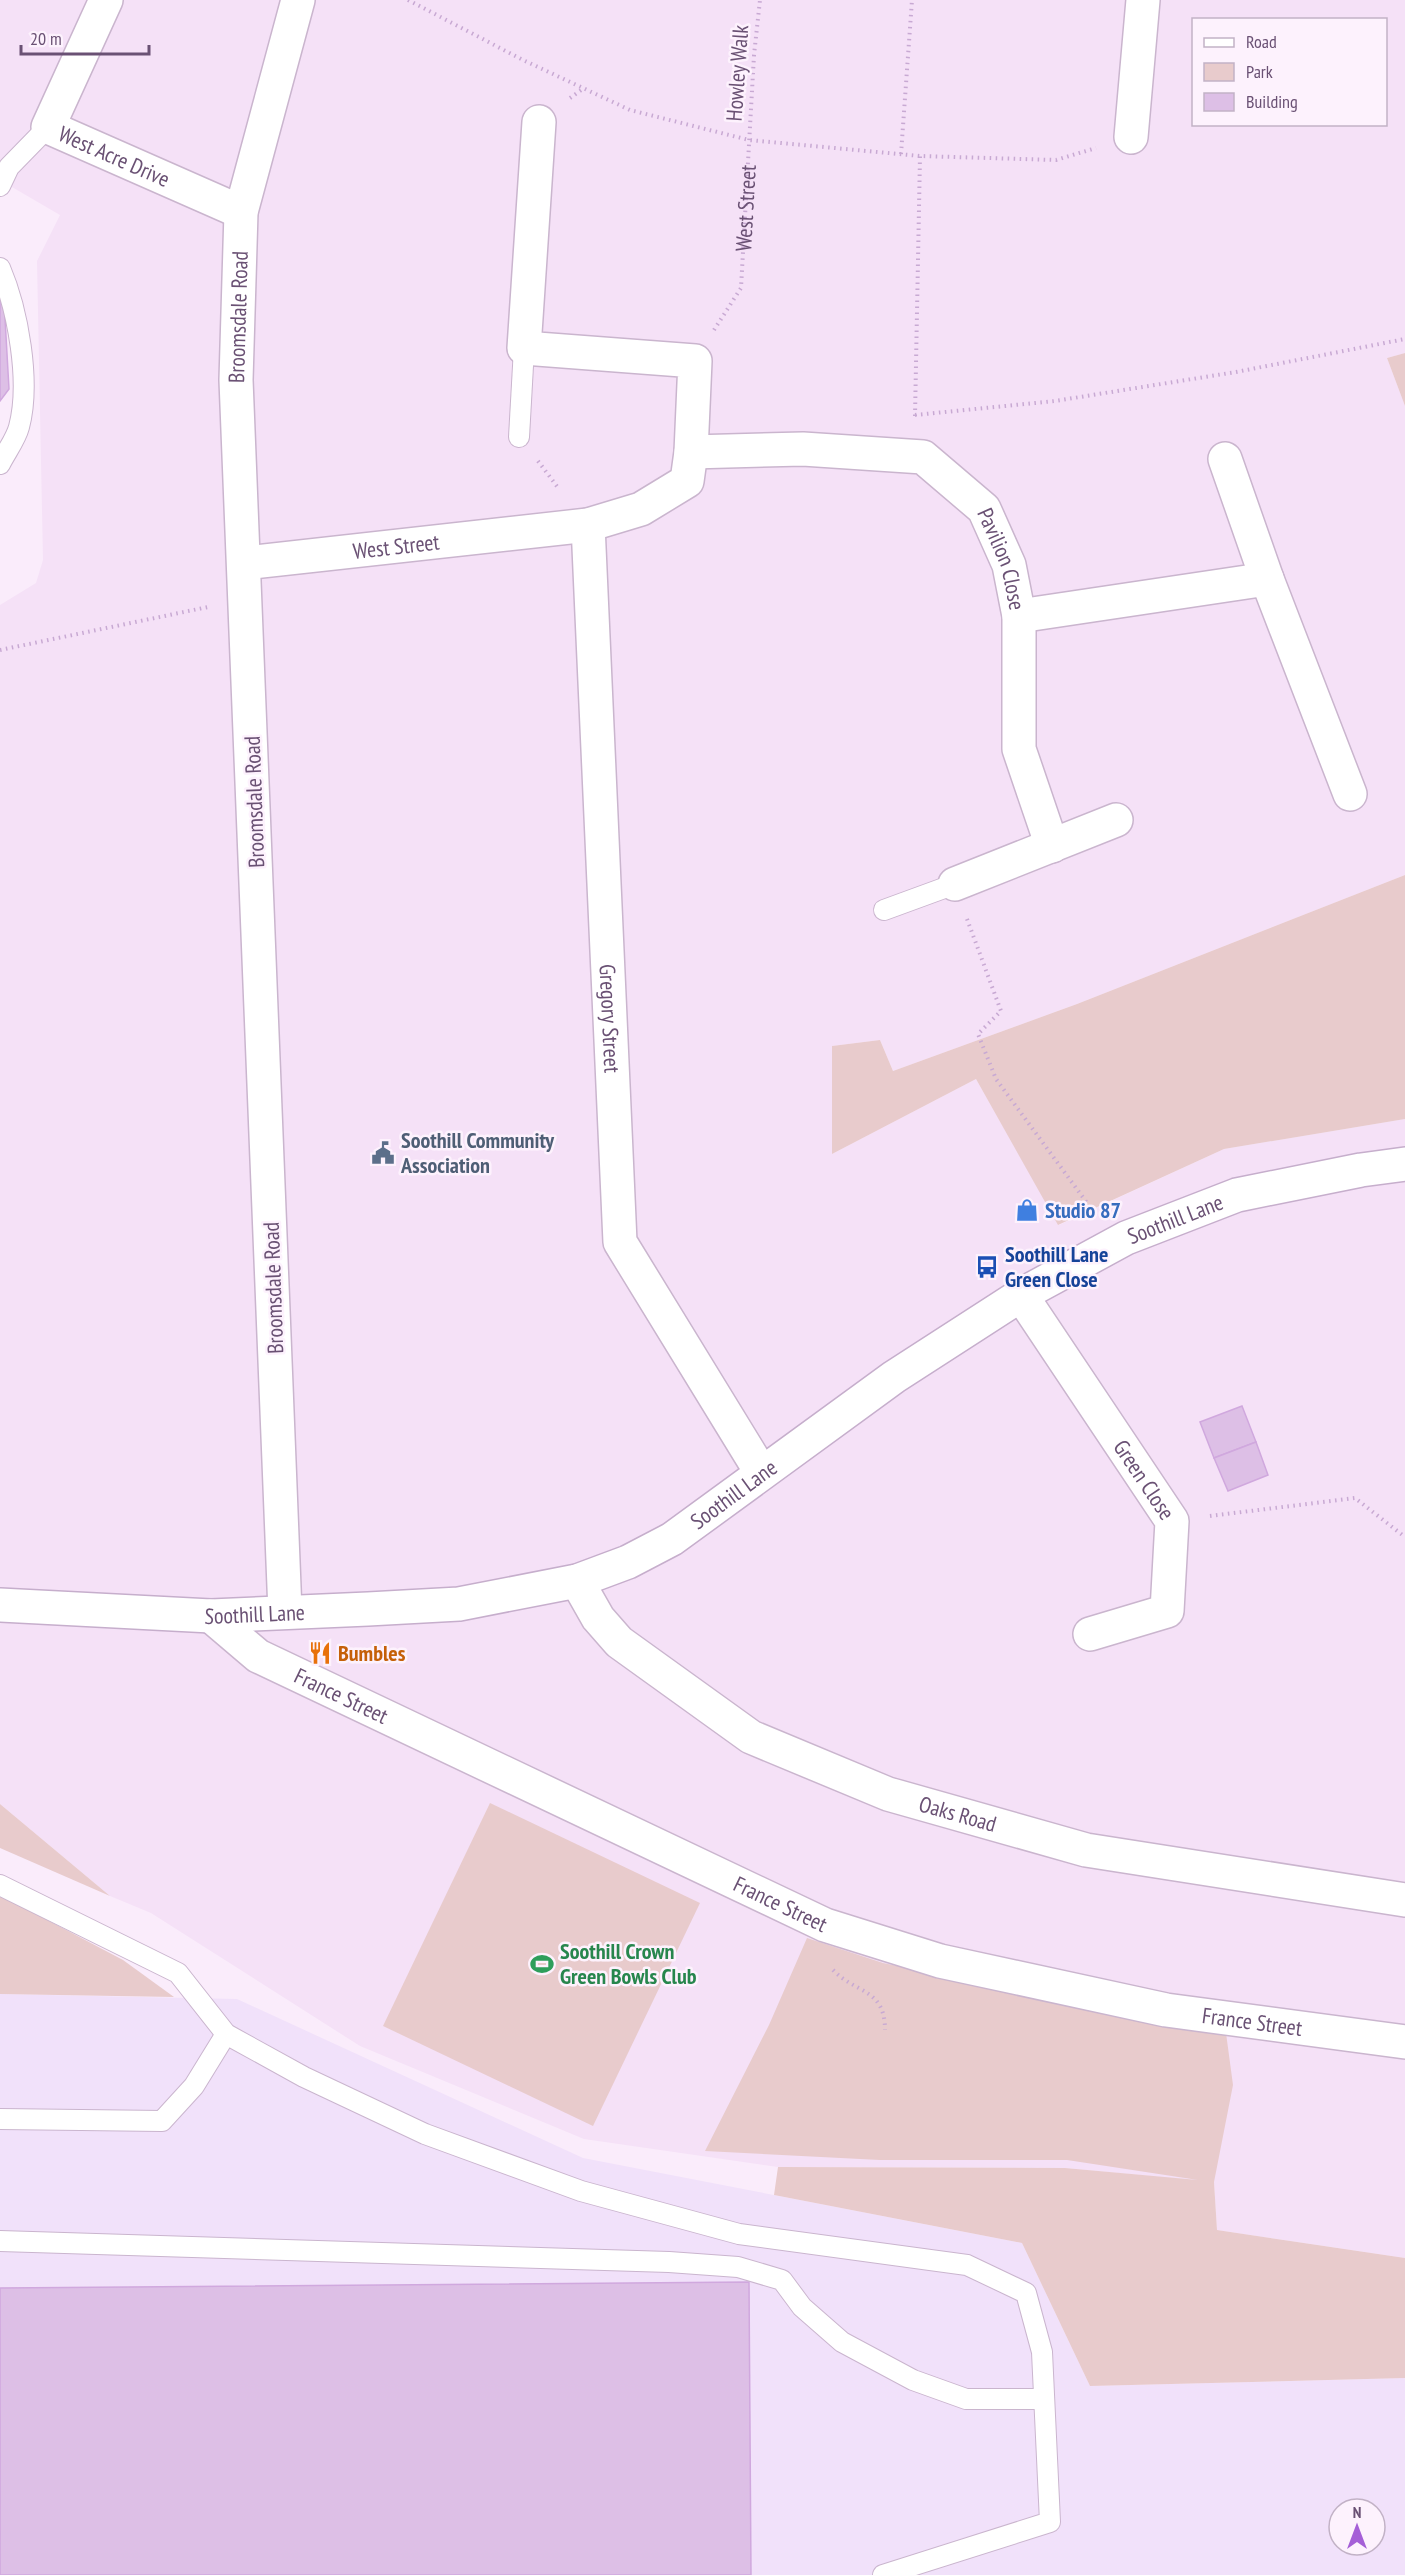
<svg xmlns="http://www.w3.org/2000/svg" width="1405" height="2575" font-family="'PT Sans Narrow',sans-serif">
	<rect width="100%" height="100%" fill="#faecfb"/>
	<path fill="#f5e1f7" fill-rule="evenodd" d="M0 0H1405V353L1387 358 1405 406V875L1077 1004 893 1071 880 1040 832 1046V1154L976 1079 1059 1225 1224 1149 1405 1119V2258L1217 2230 1214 2182 1065 2168 778 2167 584 2139 360 2046 151 1913 110 1896 0 1804V605L36 583 43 560 37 261 60 215 0 180ZM1194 20H1386V124H1194Z"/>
	<path fill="#f1e1fa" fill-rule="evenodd" d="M0 1994 237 1999 583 2158 1022 2243 1090 2386 1405 2378V2575H0ZM1339 2509H1375V2545H1339Z"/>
	<g fill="#e8cbcc">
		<polygon points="1405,353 1405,406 1387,358"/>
		<polygon points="1405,875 1405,1119 1224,1149 1058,1225 976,1079 832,1154 832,1046 880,1040 893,1071 1077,1004"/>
		<polygon points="490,1803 700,1903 593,2126 383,2026"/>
		<polygon points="0,1804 110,1896 0,1848"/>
		<polygon points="0,1895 123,1960 174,1997 0,1994"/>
		<polygon points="807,1938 883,1963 1226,2033 1233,2085 1214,2182 1217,2230 1405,2258 1405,2378 1090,2386 1022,2243 774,2195 778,2167 1065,2168 1198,2180 1067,2160 880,2160 705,2151 769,2025"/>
	</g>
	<g fill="#ddbfe6" stroke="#d0a8de" stroke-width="1.5">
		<polygon points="0,299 4,301 9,389 0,401"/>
		<polygon points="1242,1406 1256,1442 1214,1458 1200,1422"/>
		<polygon points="1256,1442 1268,1475 1228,1491 1214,1458"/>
		<polygon points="749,2282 751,2575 0,2575 0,2288"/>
	</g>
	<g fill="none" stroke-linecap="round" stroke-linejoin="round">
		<g stroke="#cab5ce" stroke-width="22">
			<g id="service">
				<polyline points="0,186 9,167 48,127"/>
				<path d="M0 268C18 310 31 382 19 427 16 439 6 452 0 464"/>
				<polyline points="519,437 524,348"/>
				<polyline points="884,910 955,884"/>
				<polyline points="0,1885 178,1973 226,2034 304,2077 425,2134 581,2191 739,2234 967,2265 1026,2293 1042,2352 1050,2522 883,2575"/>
				<polyline points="0,2119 162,2121 194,2086 226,2034"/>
				<polyline points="0,2241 669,2262 738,2267 782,2280 802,2307 842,2342 913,2380 966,2399 1044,2399"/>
			</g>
		</g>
		<g stroke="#cab5ce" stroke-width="36">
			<g id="minor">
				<path id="s2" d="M106 0 48 127 241 212"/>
				<polyline points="1131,137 1143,0"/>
				<path id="s3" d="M691 452 803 449 923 457 984 509 1009 565 1019 616V749L1052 846"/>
				<polyline points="1225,459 1267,579"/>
				<path id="s4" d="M588 525 620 1242 761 1472"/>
				<path id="s5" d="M245 563 588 525 641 509 687 481 691 452 695 361 524 348 539 122"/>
				<polyline points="1019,616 1267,579 1350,794"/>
				<polyline points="955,884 1116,820"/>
				<path id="s6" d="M1021 1295 1172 1521 1167 1611 1090 1634"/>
				<path id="s7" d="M577 1581 598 1618 619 1642 751 1737 888 1794 1086 1850 1405 1900"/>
				<path id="s8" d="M285 1612 236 380 241 212 298 0"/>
				<path id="s9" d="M211 1616 258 1656 825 1925 940 1961 1166 2010 1405 2042"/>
			</g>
		</g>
		<g stroke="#c6aecc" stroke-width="36">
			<g id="secondary">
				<path id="s10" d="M0 1605 211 1616 368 1609 459 1604 577 1581 628 1562 672 1539 894 1377 1021 1295 1126 1238 1237 1195 1361 1170 1405 1164"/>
			</g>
		</g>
		<g stroke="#c8a9d3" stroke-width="4" stroke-dasharray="1.5 4.5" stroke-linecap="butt">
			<polyline points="408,0 523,60 630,110 749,140 920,156 1056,160 1096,148"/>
			<polyline points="570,98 584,88"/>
			<polyline points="901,154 912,0"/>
			<path id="s1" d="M714 330 741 288 754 55 760 0"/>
			<polyline points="915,415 1055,401 1236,372 1405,339"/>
			<polyline points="915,416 920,156"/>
			<polyline points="538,461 559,489"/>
			<polyline points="0,650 208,607"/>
			<polyline points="967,919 1001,1011 978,1034 996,1079 1093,1211"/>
			<polyline points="1210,1516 1355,1498 1405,1537"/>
			<path d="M833 1970C856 1994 885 1988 885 2030"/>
		</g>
		<use href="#service" stroke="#fff" stroke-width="20"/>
		<use href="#minor" stroke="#fff" stroke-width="33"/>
		<use href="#secondary" stroke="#fff" stroke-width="33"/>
	</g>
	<defs>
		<g id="civic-bare" transform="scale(1.8)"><path d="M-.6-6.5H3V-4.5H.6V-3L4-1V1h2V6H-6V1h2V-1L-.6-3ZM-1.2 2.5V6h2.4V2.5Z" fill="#5c6f8a" stroke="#fdf2fd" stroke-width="2.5" paint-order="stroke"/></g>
		<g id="shop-bare" transform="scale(1.8)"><path d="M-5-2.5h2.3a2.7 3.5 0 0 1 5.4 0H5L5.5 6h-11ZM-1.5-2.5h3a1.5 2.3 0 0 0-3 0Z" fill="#3f7fe0" stroke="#fdf2fd" stroke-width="2.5" paint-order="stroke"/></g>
		<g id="bus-bare" transform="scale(1.8)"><path d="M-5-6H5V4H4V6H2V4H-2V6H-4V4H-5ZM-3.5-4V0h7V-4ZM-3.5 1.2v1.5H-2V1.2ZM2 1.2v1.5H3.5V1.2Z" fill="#1a4fb4" stroke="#fdf2fd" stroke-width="2.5" paint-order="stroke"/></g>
		<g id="restaurant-bare" transform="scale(1.8)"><path d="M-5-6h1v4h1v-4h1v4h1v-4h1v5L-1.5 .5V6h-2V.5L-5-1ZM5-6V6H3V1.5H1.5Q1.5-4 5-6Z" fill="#e8710a" stroke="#fdf2fd" stroke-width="2.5" paint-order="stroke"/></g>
		<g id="stadium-bare" transform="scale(1.8)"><path d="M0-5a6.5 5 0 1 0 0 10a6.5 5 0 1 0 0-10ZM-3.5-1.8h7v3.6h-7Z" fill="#2e9e5b" stroke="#fdf2fd" stroke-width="2.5" paint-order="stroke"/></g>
	</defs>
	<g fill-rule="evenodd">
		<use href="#civic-bare" x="383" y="1153"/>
		<use href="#shop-bare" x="1027" y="1210"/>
		<use href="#bus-bare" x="987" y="1267"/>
		<use href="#restaurant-bare" x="320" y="1653"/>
		<use href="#stadium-bare" x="542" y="1964"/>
	</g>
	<g text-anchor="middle" stroke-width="5" stroke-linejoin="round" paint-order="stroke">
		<g font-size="22" fill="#6a5174" stroke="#fdf2fd">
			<text transform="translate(737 73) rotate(-86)" y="8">Howley Walk</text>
			<text dy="8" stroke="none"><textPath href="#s2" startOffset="212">West Acre Drive</textPath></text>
			<text dy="8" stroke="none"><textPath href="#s1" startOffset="130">West Street</textPath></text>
			<text dy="8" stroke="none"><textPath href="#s8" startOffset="1296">Broomsdale Road</textPath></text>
			<text dy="8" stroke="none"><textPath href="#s5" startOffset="152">West Street</textPath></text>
			<text dy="8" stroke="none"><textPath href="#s3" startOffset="366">Pavilion Close</textPath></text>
			<text transform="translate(254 802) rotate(-92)" y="8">Broomsdale Road</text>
			<text dy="8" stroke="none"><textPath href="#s4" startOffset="494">Gregory Street</textPath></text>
			<text dy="8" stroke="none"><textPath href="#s10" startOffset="1282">Soothill Lane</textPath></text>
			<text transform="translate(273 1288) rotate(-92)" y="8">Broomsdale Road</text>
			<text dy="8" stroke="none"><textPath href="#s6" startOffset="222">Green Close</textPath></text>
			<text dy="8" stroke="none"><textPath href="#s10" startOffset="760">Soothill Lane</textPath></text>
			<text dy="8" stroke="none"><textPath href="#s10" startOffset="255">Soothill Lane</textPath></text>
			<text dy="8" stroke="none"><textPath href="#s9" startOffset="154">France Street</textPath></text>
			<text dy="8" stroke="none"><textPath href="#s7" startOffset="458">Oaks Road</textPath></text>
			<text dy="8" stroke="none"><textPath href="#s9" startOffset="640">France Street</textPath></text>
			<text dy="8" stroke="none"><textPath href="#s9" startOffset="1128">France Street</textPath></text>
		</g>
		<g font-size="22" font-weight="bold" fill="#4e5e75" stroke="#fdf2fd" text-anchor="start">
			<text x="401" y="1148">Soothill Community<tspan x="401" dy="25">Association</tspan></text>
		</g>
		<g font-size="22" font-weight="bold" fill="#366cbe" stroke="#fdf2fd" text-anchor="start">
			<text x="1045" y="1218">Studio 87</text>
		</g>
		<g font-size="22" font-weight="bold" fill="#164399" stroke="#fdf2fd" text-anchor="start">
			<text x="1005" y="1262">Soothill Lane<tspan x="1005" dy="25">Green Close</tspan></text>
		</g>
		<g font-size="22" font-weight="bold" fill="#c56008" stroke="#fdf2fd" text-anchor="start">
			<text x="338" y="1661">Bumbles</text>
		</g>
		<g font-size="22" font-weight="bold" fill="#27864d" stroke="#fdf2fd" text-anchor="start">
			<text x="560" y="1959">Soothill Crown<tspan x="560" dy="25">Green Bowls Club</tspan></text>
		</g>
	</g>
	<rect x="1192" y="18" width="195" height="108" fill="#fdf2fd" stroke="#c2b2c6" stroke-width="1.5"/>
	<rect x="1204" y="38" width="30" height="9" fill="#ffffff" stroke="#c2b2c6" stroke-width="1.5"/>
	<text x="1246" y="48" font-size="18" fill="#6a5174">Road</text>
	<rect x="1204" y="63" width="30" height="18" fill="#e8cbcc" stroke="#c2b2c6" stroke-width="1.5"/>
	<text x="1246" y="78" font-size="18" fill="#6a5174">Park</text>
	<rect x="1204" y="93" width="30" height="18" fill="#ddbfe6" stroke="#c2b2c6" stroke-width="1.5"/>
	<text x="1246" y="108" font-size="18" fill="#6a5174">Building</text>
	<g transform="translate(1357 2527)"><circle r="28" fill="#fdf2fd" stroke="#c2b2c6" stroke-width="1.5"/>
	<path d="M0-4.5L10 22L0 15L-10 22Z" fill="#a55fd7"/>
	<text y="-9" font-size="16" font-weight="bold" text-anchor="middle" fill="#6a5174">N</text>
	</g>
	<path d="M21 45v9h128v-9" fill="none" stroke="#6a5174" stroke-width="3"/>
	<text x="30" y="45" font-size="18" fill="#6a5174" stroke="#fdf2fd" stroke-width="4.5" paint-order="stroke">20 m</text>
</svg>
